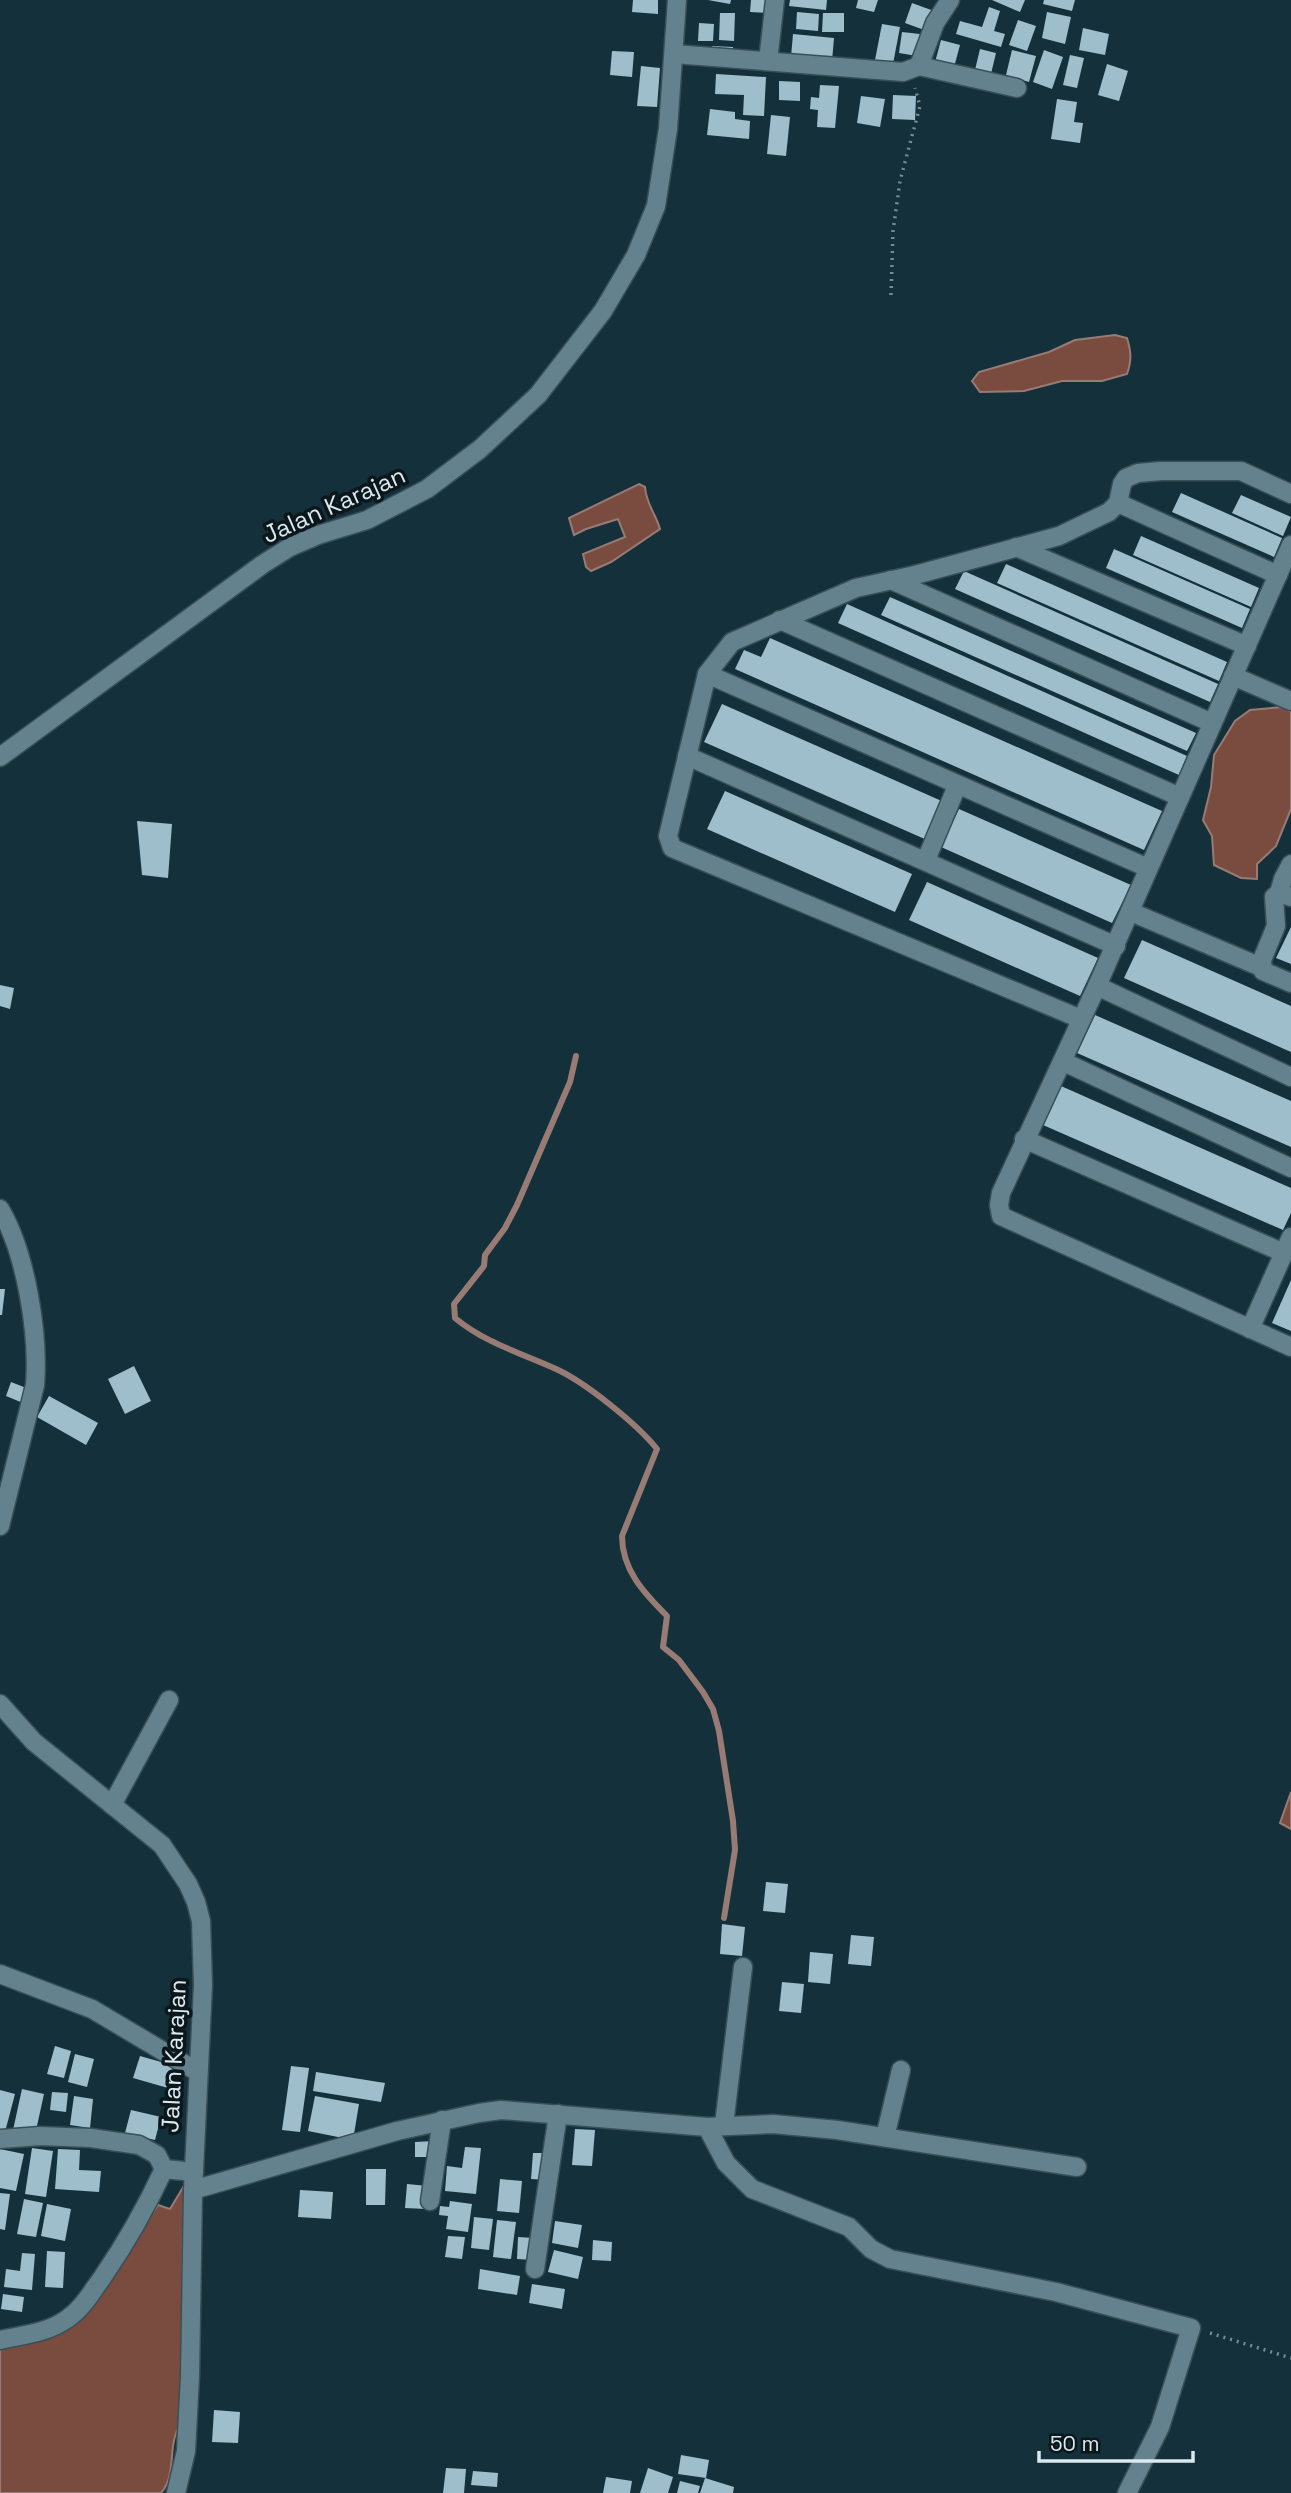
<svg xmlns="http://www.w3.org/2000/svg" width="1291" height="2493" font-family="'Space Grotesk',sans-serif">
	<rect width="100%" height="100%" fill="#14313b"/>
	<g fill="#7a4c3f" stroke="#977b74" stroke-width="2">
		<path d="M1115 335 1127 338C1131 351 1132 360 1127 374L1102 381H1062L1024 391 980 392 972 381 979 372 1049 352 1075 340Z"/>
		<path d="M639 484 645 487C646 504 656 514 660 529L611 562 591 571 586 567 583 554 625 537 618 519 586 529 574 535 569 518Z"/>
		<polygon points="1282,707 1291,712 1291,809 1276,846 1257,864 1257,879 1241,878 1214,865 1212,836 1203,820 1211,787 1214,755 1235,721 1250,710"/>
		<polygon points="1291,1792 1291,1829 1280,1823"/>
		<path d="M185 2184 183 2217 181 2423C166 2446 178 2473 161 2493H0V2345L35 2338 100 2290 158 2205 170 2209Z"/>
	</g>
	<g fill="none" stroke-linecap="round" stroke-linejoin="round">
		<path stroke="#977b74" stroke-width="6" d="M576 1056 570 1082 517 1205 505 1228 485 1255 484 1266 454 1304 455 1318C485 1343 521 1353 556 1369 585 1382 637 1424 657 1449L622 1536C622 1570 644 1593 667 1616L663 1647 679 1660 703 1692 713 1709 719 1731 733 1821 735 1850 724 1918"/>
	</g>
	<g fill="#9fbecb">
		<polygon points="633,0 658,0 658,14 632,12"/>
		<polygon points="708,0 731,0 730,4"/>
		<polygon points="751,0 769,0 768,13 750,12"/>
		<polygon points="790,0 827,0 826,10 789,6"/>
		<polygon points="858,0 878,0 874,12 856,8"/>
		<polygon points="992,0 1025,0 1020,12"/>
		<polygon points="1044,0 1075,0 1072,11 1043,4"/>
		<polygon points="912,3 934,11 927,31 905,23"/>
		<polygon points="989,7 1000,11 994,31 1005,34 1001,47 956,34 960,21 982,27"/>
		<polygon points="797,12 819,14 818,31 796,29"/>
		<polygon points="1047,12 1071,17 1065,44 1042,38"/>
		<polygon points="720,13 735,13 734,41 719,40"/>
		<polygon points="823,13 844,13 844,32 822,32"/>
		<polygon points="1018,20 1036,26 1027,51 1009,45"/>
		<polygon points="699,23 714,24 713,41 698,41"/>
		<polygon points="882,24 900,27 893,64 875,60"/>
		<polygon points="1083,28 1109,34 1105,55 1079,50"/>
		<polygon points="902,32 920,34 917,56 899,53"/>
		<polygon points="793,34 834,38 832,61 791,57"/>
		<polygon points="941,40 960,45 953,71 934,66"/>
		<polygon points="712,46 733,47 732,57 712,56"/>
		<polygon points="980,49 996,53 990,78 974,74"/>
		<polygon points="1012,50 1036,56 1029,82 1006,75"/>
		<polygon points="1044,50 1063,57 1052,89 1033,82"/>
		<polygon points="612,51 634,52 632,77 610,75"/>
		<polygon points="1070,55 1084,58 1077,88 1063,85"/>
		<polygon points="1107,64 1128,71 1119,101 1098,95"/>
		<polygon points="641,66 660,68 657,107 637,106"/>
		<polygon points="716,74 766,77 764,116 743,115 744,95 715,94"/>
		<polygon points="779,81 800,82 800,101 779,100"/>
		<polygon points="820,85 839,86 835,128 817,127 818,110 810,109 811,97 819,98"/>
		<polygon points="893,95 916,96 915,120 892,119"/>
		<polygon points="861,96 885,99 880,127 857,123"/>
		<polygon points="1057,99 1077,102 1074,122 1083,123 1080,143 1051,139"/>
		<polygon points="710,109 735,112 735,119 750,121 749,139 707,135"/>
		<polygon points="771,115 790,117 786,156 767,154"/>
		<polygon points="1181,493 1282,538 1274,557 1172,512"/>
		<polygon points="1241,495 1291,517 1283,536 1232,513"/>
		<polygon points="1141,536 1259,588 1251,607 1133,555"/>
		<polygon points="1114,549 1250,609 1242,628 1106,568"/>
		<polygon points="1006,564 1227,662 1219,681 997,583"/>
		<polygon points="964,571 1218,684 1210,702 955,589"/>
		<polygon points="890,597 1196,733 1187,751 881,615"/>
		<polygon points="847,604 1187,756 1179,775 838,623"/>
		<polygon points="770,638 1162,811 1144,850 735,669 744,650 761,657"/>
		<polygon points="722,704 944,802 927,840 704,742"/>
		<polygon points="725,791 912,874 895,912 707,829"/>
		<polygon points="959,809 1131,885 1112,923 941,847"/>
		<polygon points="137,821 172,824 168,878 142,875"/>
		<polygon points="927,882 1098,958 1080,996 909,920"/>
		<polygon points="1291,927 1291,964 1276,958"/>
		<polygon points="1142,940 1291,1006 1291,1052 1124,978"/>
		<polygon points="0,985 14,988 10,1009 0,1006"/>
		<polygon points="1095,1015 1291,1101 1291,1147 1077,1053"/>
		<polygon points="1061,1086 1291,1188 1291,1213 1283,1230 1043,1125"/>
		<polygon points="1291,1280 1291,1331 1272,1323"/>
		<polygon points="0,1289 5,1289 2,1315 0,1315"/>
		<polygon points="134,1366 151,1401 125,1414 108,1379"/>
		<polygon points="11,1382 29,1389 23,1403 6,1396"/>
		<polygon points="49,1396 98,1423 86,1445 37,1417"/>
		<polygon points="766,1882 788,1884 785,1913 763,1911"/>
		<polygon points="722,1924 745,1927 742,1956 720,1954"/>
		<polygon points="851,1935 874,1937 871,1966 848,1964"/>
		<polygon points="810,1952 833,1954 830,1984 808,1982"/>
		<polygon points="782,1982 804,1984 801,2013 779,2011"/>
		<polygon points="55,2046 71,2051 64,2078 47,2074"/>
		<polygon points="75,2054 94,2059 87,2087 68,2082"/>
		<polygon points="140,2056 182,2068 175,2090 133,2078"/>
		<polygon points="291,2066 309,2068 300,2132 282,2130"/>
		<polygon points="316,2072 385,2083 381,2102 313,2091"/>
		<polygon points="22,2089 44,2094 35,2135 13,2130"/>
		<polygon points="0,2090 15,2094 5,2132 0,2131"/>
		<polygon points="52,2092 68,2093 66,2112 50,2110"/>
		<polygon points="74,2096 93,2099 90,2128 70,2125"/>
		<polygon points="315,2096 359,2104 353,2140 308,2131"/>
		<polygon points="131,2110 161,2117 155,2140 125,2133"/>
		<polygon points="575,2129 595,2130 592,2166 572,2165"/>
		<polygon points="434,2141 434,2157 415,2157 415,2142"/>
		<polygon points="465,2147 481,2148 476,2194 445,2191 447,2166 462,2168"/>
		<polygon points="32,2148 53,2151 46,2197 25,2194"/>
		<polygon points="0,2149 24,2154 16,2191 0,2188"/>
		<polygon points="58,2149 80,2150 79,2170 101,2171 99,2192 55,2189"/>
		<polygon points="533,2153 549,2153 547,2180 531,2179"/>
		<polygon points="366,2169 386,2169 385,2205 366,2205"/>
		<polygon points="500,2179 522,2181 519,2213 497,2211"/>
		<polygon points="407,2184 428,2186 426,2209 405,2208"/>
		<polygon points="300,2190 333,2192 331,2219 298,2217"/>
		<polygon points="0,2193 10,2194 5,2230 0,2229"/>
		<polygon points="24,2199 43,2203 36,2237 17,2234"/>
		<polygon points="450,2201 472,2204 468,2232 446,2229 448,2216 439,2215 440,2206 449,2207"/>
		<polygon points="47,2204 71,2209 65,2241 41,2236"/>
		<polygon points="474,2217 493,2219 489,2250 471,2248"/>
		<polygon points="497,2220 516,2222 511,2259 493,2257"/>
		<polygon points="555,2221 582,2225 578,2248 552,2243"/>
		<polygon points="448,2236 465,2237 462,2259 445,2257"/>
		<polygon points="518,2237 534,2238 533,2260 517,2259"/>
		<polygon points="593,2240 612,2242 611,2261 592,2260"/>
		<polygon points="554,2250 583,2257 578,2279 548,2272"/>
		<polygon points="47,2251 65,2252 63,2288 45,2287"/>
		<polygon points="22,2253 35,2254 32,2290 4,2287 6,2269 20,2271"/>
		<polygon points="480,2269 520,2276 517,2295 478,2289"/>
		<polygon points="532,2284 565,2289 562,2309 529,2303"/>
		<polygon points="3,2294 24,2297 22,2312 1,2309"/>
		<polygon points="214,2410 240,2412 238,2443 212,2442"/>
		<polygon points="681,2455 709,2460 706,2478 678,2474"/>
		<polygon points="446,2468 466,2469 464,2493 443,2493"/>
		<polygon points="648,2468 673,2477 668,2493 640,2493"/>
		<polygon points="473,2471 498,2473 497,2487 471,2485"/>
		<polygon points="606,2477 632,2481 630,2493 603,2493"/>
		<polygon points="705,2478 734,2487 733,2493 700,2493"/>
		<polygon points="680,2481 700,2486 698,2493 677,2493"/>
	</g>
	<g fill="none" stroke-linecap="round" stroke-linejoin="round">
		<g stroke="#394f57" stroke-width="21">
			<g id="minor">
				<polyline points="674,54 903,72 919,66 935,23 950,0"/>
				<polyline points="768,61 775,0"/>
				<polyline points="919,66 1017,88"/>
				<polyline points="1118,503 1278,575"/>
				<polyline points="1291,545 1097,986 1291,1077"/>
				<polyline points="1016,547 1247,646"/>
				<polyline points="891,580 1212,723"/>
				<polyline points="780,620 1180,797"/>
				<polyline points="707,674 1148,868"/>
				<polyline points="1233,676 1291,701"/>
				<polyline points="687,756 1116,946"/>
				<polyline points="0,757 263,564 290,547 318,535 367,520 427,489 480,449 538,395 603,311 636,255 656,206 668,129 677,0"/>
				<polyline points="926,860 957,786"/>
				<polyline points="1279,893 1283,879 1291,864"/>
				<polyline points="1291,897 1279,893 1274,897 1276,926 1262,960 1263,971 1291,983"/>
				<polyline points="1131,912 1261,967"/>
				<polyline points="1097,986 1001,1193 999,1205 1001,1216 1291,1347"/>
				<polyline points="1081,1019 672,848 668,836 707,674 732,642 856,588 915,575 1059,536 1109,512 1118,503 1122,484 1126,478 1138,473 1161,471 1241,471 1291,494"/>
				<polyline points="1064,1062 1291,1168"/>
				<polyline points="1024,1139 1284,1253"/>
				<path d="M0 1209C26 1253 39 1334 35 1385L0 1526"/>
				<polyline points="1250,1329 1291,1237"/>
				<polyline points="0,1704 34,1742 162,1845 188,1884 196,1902 201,1921 203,1985 193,2190 190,2376 186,2451 176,2493"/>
				<polyline points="112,1805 169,1700"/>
				<polyline points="0,1974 92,2009 198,2072"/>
				<polyline points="724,2125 743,1967"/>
				<polyline points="707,2127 773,2124 837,2130 1077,2167"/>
				<polyline points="885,2137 901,2070"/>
				<polyline points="0,2139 40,2136 91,2138 139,2145 157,2155 164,2169 194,2172"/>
				<polyline points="193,2190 397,2131 479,2113 501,2110 707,2127 726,2163 752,2189 849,2227 871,2249 890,2259 1056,2292 1191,2328 1160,2427 1127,2493"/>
				<polyline points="430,2201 442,2120"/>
				<polyline points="535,2269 558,2114"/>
				<path d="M0 2340C23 2335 47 2333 67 2319 82 2309 91 2293 102 2278 126 2243 146 2208 164 2169"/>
			</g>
		</g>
		<g stroke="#758c94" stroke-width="3.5" stroke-dasharray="2 5" stroke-linecap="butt">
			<polyline points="891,295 893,231 900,181 920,106 915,88"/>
			<polyline points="1210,2333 1291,2358"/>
		</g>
		<use href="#minor" stroke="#64828d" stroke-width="18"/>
	</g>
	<g text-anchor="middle" stroke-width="7" stroke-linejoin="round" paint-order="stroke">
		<g font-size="24" fill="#daeaf0" stroke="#0b171b">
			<text transform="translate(334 505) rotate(-24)" y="8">Jalan Karajan</text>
			<text transform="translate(174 2056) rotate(-87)" y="8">Jalan Karajan</text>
		</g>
	</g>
	<path d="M1039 2451v10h154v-10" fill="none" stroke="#daeaf0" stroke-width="3.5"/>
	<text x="1050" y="2451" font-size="21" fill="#daeaf0" stroke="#0b171b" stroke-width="5" paint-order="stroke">50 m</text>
</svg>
